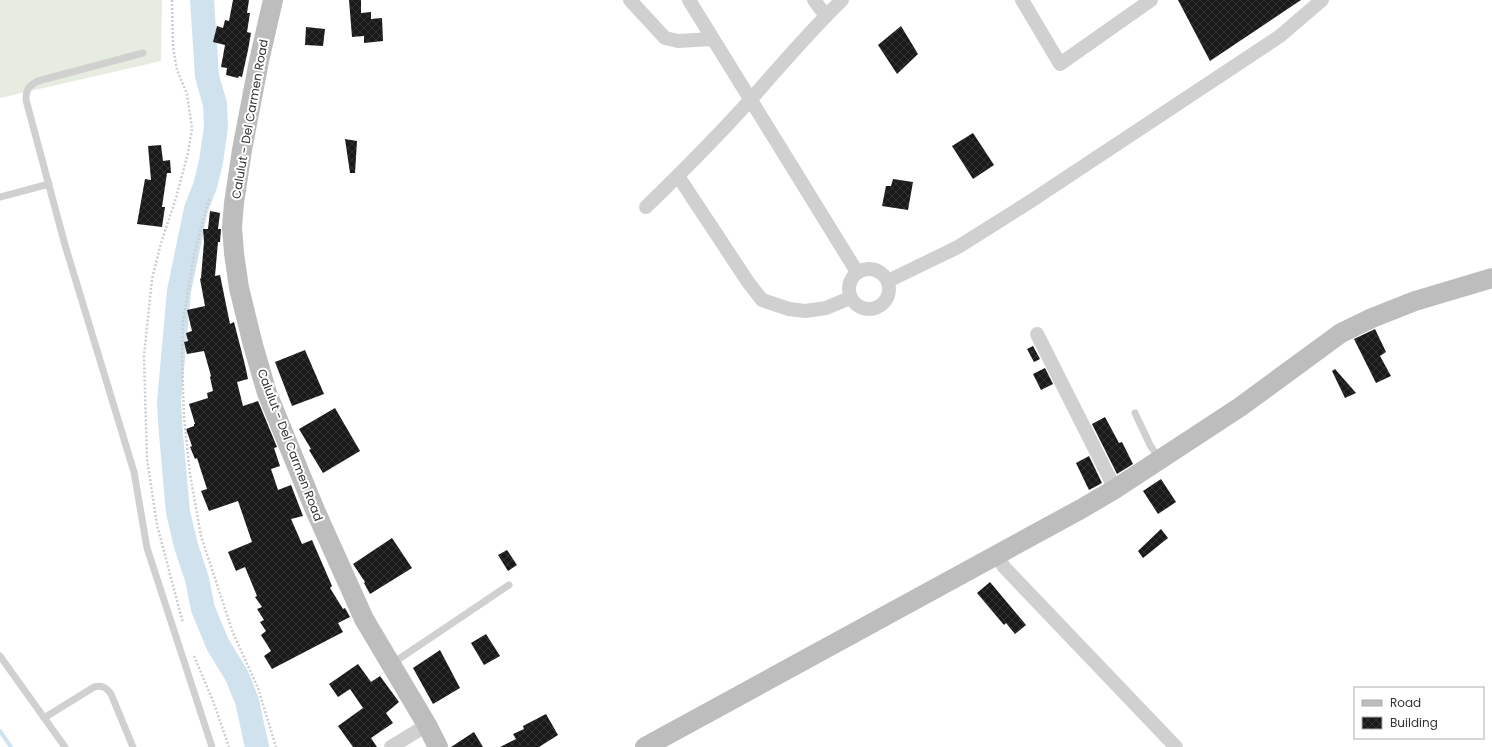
<svg xmlns="http://www.w3.org/2000/svg" width="1492" height="747" font-family="Poppins,sans-serif">
	<defs>
		<pattern id="building-cross-hatch" width="8" height="8" patternUnits="userSpaceOnUse"><rect width="8" height="8" fill="#1a1a1a"/><path d="M0 0l8 8M0 8l8-8" fill="none" stroke="#333"/></pattern>
	</defs>
	<rect width="100%" height="100%" fill="#fff"/>
	<polygon fill="#e6ecdf" points="0,0 162,0 161,61 0,98"/>
	<g fill="none" stroke-linecap="round" stroke-linejoin="round">
		<polyline stroke="#cfe2ee" stroke-width="4" points="0,731 11,747"/>
		<polyline stroke="#cfe2ee" stroke-width="24" points="202,0 207,76 215,104 216,127 211,162 205,186 196,209 179,291 169,402 171,434 178,512 186,546 197,579 203,609 218,645 237,676 247,701 257,747"/>
	</g>
	<g fill="url(#building-cross-hatch)">
		<polygon points="233,0 249,0 247,13 250,13 247,32 251,33 248,50 242,77 239,76 238,78 226,75 227,68 221,67 225,45 213,42 217,26 223,28 225,20 229,21"/>
		<polygon points="349,0 361,0 361,13 371,12 371,19 382,18 383,41 364,43 364,36 352,37"/>
		<polygon points="1178,0 1301,0 1210,61"/>
		<polygon points="901,26 918,54 897,74 878,45"/>
		<polygon points="306,27 325,29 323,46 305,45"/>
		<polygon points="973,133 994,165 973,179 952,146"/>
		<polygon points="345,139 357,141 355,173 350,173"/>
		<polygon points="161,145 163,161 170,160 171,173 167,173 162,207 165,207 162,227 137,224 145,179 151,180 148,146"/>
		<polygon points="893,179 913,182 908,210 882,206 886,186 891,186"/>
		<polygon points="210,211 220,213 218,229 221,229 220,242 218,242 215,276 220,275 230,324 234,322 245,365 248,379 237,382 243,406 258,401 277,447 274,448 280,466 271,469 278,490 291,485 303,516 291,519 302,544 312,540 332,586 330,588 343,609 345,608 350,617 338,623 343,632 272,669 264,656 271,651 261,635 266,631 260,622 264,620 257,609 262,607 255,597 257,596 245,567 236,571 228,552 252,542 238,501 209,511 201,491 207,489 197,458 195,459 190,447 192,446 186,429 194,426 194,424 195,424 189,404 208,398 207,393 213,391 210,377 211,376 204,351 187,354 184,342 188,341 186,333 192,331 187,310 205,306 200,279 201,278 204,242 203,229 208,229"/>
		<polygon points="1375,329 1386,352 1380,356 1391,376 1376,383 1354,339"/>
		<polygon points="1033,346 1040,359 1034,362 1027,349"/>
		<polygon points="305,350 324,394 292,406 275,362"/>
		<polygon points="1045,368 1053,384 1041,390 1033,374"/>
		<polygon points="1335,369 1356,393 1345,398 1332,371"/>
		<polygon points="335,408 360,451 323,473 309,450 311,449 299,429"/>
		<polygon points="1105,417 1119,443 1122,442 1133,464 1117,474 1092,424"/>
		<polygon points="1089,456 1102,483 1089,490 1076,463"/>
		<polygon points="1161,479 1176,502 1158,514 1143,491"/>
		<polygon points="1161,529 1168,538 1143,558 1138,551"/>
		<polygon points="392,538 412,568 370,594 364,583 365,582 353,564"/>
		<polygon points="507,550 517,565 508,571 498,555"/>
		<polygon points="990,582 1026,625 1015,634 1006,623 1004,625 977,593"/>
		<polygon points="486,634 500,656 484,665 471,643"/>
		<polygon points="440,650 460,688 433,704 413,668"/>
		<polygon points="358,664 371,682 380,676 399,702 386,713 393,723 371,738 377,747 353,747 338,726 363,708 350,689 338,697 329,684"/>
		<polygon points="546,714 558,735 539,747 500,747 516,739 513,734 524,729 523,726"/>
		<polygon points="474,732 483,747 451,747"/>
	</g>
	<g fill="none" stroke-linecap="round" stroke-linejoin="round">
		<g stroke="#cdcdcd" stroke-width="2.5" stroke-dasharray="2 2" stroke-linecap="butt">
			<polyline points="172,0 173,47 177,70 187,94 192,129 188,153 176,198 161,243 152,279 144,356 147,459 157,525 183,623"/>
			<polyline points="209,199 194,255 183,322 182,359 184,417 190,474 201,536 233,633 258,688 276,747"/>
			<polyline points="194,656 213,701 229,747"/>
		</g>
		<g stroke="#d0d0d0" stroke-width="7">
			<path d="M143 53 38 81C28 86 26 90 26 100L65 245 134 472 147 548 212 747"/>
			<polyline points="0,197 49,184"/>
			<polyline points="1135,413 1150,445 1159,458"/>
			<polyline points="0,656 65,747"/>
			<polyline points="393,663 509,585"/>
			<path d="M44 718 94 687C102 685 106 687 111 694L133 747"/>
		</g>
		<g stroke="#d0d0d0" stroke-width="14">
			<polyline points="630,0 665,38 678,41 712,39"/>
			<polyline points="689,0 857,272"/>
			<polyline points="814,0 826,16"/>
			<polyline points="1022,0 1060,64 1151,0"/>
			<polyline points="678,176 748,282 762,300 789,309 805,311 826,308 850,298"/>
			<path d="M646 207C682 172 718 136 752 98 781 65 810 31 842 0"/>
			<circle cx="869" cy="289" r="20"/>
			<polyline points="888,281 958,247 1031,201 1280,36 1322,0"/>
			<polyline points="1037,334 1115,489"/>
			<polyline points="996,554 1004,567 1176,747"/>
			<polyline points="391,747 427,725"/>
		</g>
		<g stroke="#bdbdbd" stroke-width="20">
			<polyline points="273,0 259,61 242,150 234,203 232,227 234,253 239,288 253,345 267,393 315,510 364,619 427,725 438,747"/>
			<polyline points="645,747 1081,509 1115,489 1240,407 1341,333 1372,318 1415,301 1492,278"/>
		</g>
	</g>
	<g text-anchor="middle" stroke-width="4" stroke-linejoin="round" paint-order="stroke">
		<g font-size="12" fill="#333" stroke="#fff">
			<text transform="translate(250 119) rotate(-80)" y="4">Calulut - Del Carmen Road</text>
			<text transform="translate(290 445) rotate(69)" y="4">Calulut - Del Carmen Road</text>
		</g>
	</g>
	<rect x="1354" y="687" width="130" height="52" fill="#ffffff" stroke="#adadad"/>
	<rect x="1362" y="700" width="20" height="6" fill="#bdbdbd" stroke="#adadad"/>
	<text x="1390" y="707" font-size="12" fill="#333333">Road</text>
	<rect x="1362" y="717" width="20" height="12" fill="url(#building-cross-hatch)" stroke="#adadad"/>
	<text x="1390" y="727" font-size="12" fill="#333333">Building</text>
</svg>
